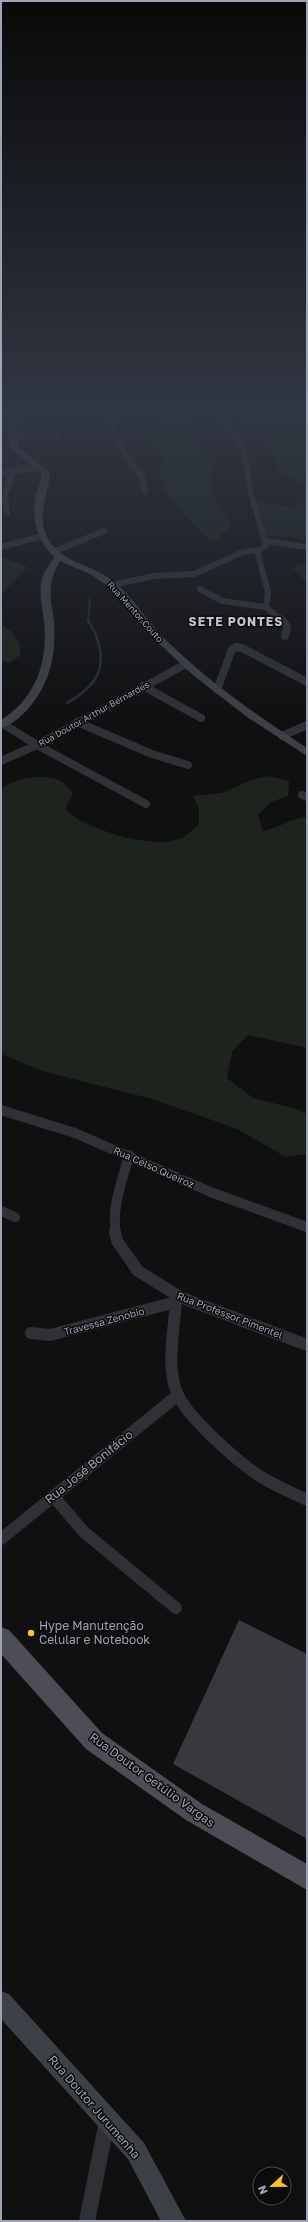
<svg xmlns="http://www.w3.org/2000/svg" width="308" height="2222" font-family="'Golos Text',sans-serif">
	<rect width="100%" height="100%" fill="#101011"/>
	<g fill="#1c241d">
		<polygon points="231,407 307,407 307,498 303,486 276,468 272,450 265,439 249,428"/>
		<polygon points="178,413 185,413 190,421 185,427 208,457 212,468 209,482 215,499 230,521 228,532 220,534 218,539 213,541 207,538 185,516 164,489 158,475 164,463 161,454 142,434 162,421 170,420 172,416"/>
		<polygon points="307,500 307,542 290,536 264,536 258,502 292,507"/>
		<polygon points="1,557 26,566 26,569 1,594"/>
		<polygon points="299,564 307,564 307,583 293,568"/>
		<path d="M1 625C13 630 22 643 20 655L10 663 1 660Z"/>
		<path d="M269 776 289 781 288 796 271 802 258 815 263 831C279 828 291 818 307 817V1048L248 1035 232 1052 227 1078 253 1098 297 1109 307 1114V1154L286 1157 237 1129 152 1099 42 1071 1 1054V789C16 777 41 774 59 780 64 782 69 789 73 793L65 809C84 829 152 850 179 839 186 837 193 829 199 825V809L193 796 222 793 251 780Z"/>
	</g>
	<g fill="none" stroke-linecap="round" stroke-linejoin="round">
		<polyline stroke="#252d36" stroke-width="2" points="88,620 90,599"/>
		<path stroke="#252d36" stroke-width="2.5" d="M67 703C97 686 109 667 95 633 93 628 89 624 88 619"/>
	</g>
	<polygon fill="#39383e" points="239,1620 307,1654 307,1839 173,1764"/>
	<g fill="none" stroke-linecap="round" stroke-linejoin="round">
		<g stroke="#303137" stroke-width="6">
			<polyline points="103,407 130,463 142,475 145,492"/>
			<polyline points="117,407 152,413 171,407"/>
			<polyline points="1,417 13,417"/>
			<polyline points="12,436 58,435"/>
			<polyline points="3,472 11,476 5,496 7,513"/>
			<polyline points="3,472 42,468"/>
			<polyline points="266,541 307,547"/>
			<polyline points="1,547 42,536"/>
			<polyline points="259,550 258,554 268,592 266,607 281,620"/>
			<polyline points="53,552 104,531"/>
			<polyline points="112,585 154,576 194,574 243,552 259,550 266,546 251,493 243,447 232,430 210,407"/>
			<polyline points="200,589 222,601 266,607"/>
		</g>
		<g stroke="#303137" stroke-width="8">
			<path d="M280 619C288 625 288 627 285 636"/>
			<polyline points="143,686 201,718"/>
			<polyline points="217,690 232,649 236,647 242,648 307,682"/>
			<polyline points="77,722 152,754 188,765"/>
			<polyline points="3,724 37,745 146,804"/>
			<polyline points="282,736 307,725"/>
			<polyline points="1,761 37,745 186,664"/>
			<polyline points="302,795 307,797"/>
		</g>
		<g stroke="#303137" stroke-width="10">
			<polyline points="1,1110 75,1133 213,1193 307,1227"/>
			<polyline points="1,1211 15,1217"/>
			<path d="M116 1233C111 1207 123 1179 129 1155"/>
		</g>
		<g stroke="#303137" stroke-width="12">
			<polyline points="115,1232 117,1241 138,1271 180,1297 307,1345"/>
			<path d="M180 1297 176 1302C174 1330 166 1366 177 1393 187 1417 236 1460 258 1475 273 1485 291 1492 307 1500"/>
			<polyline points="31,1333 50,1335 176,1302"/>
			<polyline points="53,1496 84,1532 176,1608"/>
			<polyline points="1,1539 178,1395"/>
		</g>
		<polyline stroke="#303137" stroke-width="16" points="87,2221 107,2121"/>
		<g fill="#3e4047" fill-rule="evenodd">
			<path d="M11 407H18L16 436 19 448 50 472C49 494 36 515 47 537 60 563 92 564 113 581 135 598 148 624 168 642 210 683 258 716 307 748V756L247 717 193 675 153 638 108 586 90 574 60 561C46 585 51 597 54 623 56 653 51 680 32 704 25 713 13 725 1 728V720C36 698 48 662 44 622 43 607 38 593 42 579 44 571 50 564 54 557 36 539 31 519 36 494 38 487 41 480 42 473L11 449 8 436Z"/>
			<polygon points="1,1991 9,1994 144,2143 186,2221 161,2221 128,2159 1,2019"/>
		</g>
		<polygon fill="#4c4d56" fill-rule="evenodd" points="1,1627 9,1630 102,1733 202,1804 307,1864 307,1890 186,1820 86,1749 1,1654"/>
	</g>
	<linearGradient id="sky" x2="0" y2="1"><stop stop-color="#090909"/><stop offset="0.57" stop-color="#313743"/><stop offset="1" stop-color="#313743" stop-opacity="0"/></linearGradient>
	<rect width="308" height="718" fill="url(#sky)"/>
	<circle fill="#ffc41a" stroke="#0b0b0c" stroke-width="1.5" cx="31" cy="1633" r="4"/>
	<g text-anchor="middle" stroke-width="3" stroke-linejoin="round" paint-order="stroke">
		<g font-size="9" fill="#9fa4b4" stroke="#0b0b0c">
			<text transform="translate(135 612) rotate(48)" y="3">Rua Mentor Couto</text>
			<text transform="translate(94 714) rotate(-29)" y="3">Rua Doutor Arthur Bernardes</text>
		</g>
		<g font-size="10" fill="#9fa4b4" stroke="#0b0b0c">
			<text transform="translate(154 1167) rotate(24)" y="4">Rua Celso Queiroz</text>
			<text transform="translate(230 1315) rotate(21)" y="4">Rua Professor Pimentel</text>
			<text transform="translate(104 1321) rotate(-15)" y="4">Travessa Zenobio</text>
		</g>
		<g font-size="12" font-weight="bold" letter-spacing="1" fill="#c1c3cf" stroke="#0b0b0c">
			<text x="236" y="626">SETE PONTES</text>
		</g>
		<g font-size="12" fill="#9fa4b4" stroke="#0b0b0c">
			<text transform="translate(89 1467) rotate(-39)" y="4">Rua José Bonifácio</text>
			<text transform="translate(152 1780) rotate(36)" y="4">Rua Doutor Getúlio Vargas</text>
			<text transform="translate(94 2107) rotate(49)" y="4">Rua Doutor Jurumenha</text>
		</g>
		<g font-size="12" fill="#9fa4b4" stroke="#0b0b0c" text-anchor="start">
			<text x="39" y="1630">Hype Manutenção<tspan x="39" dy="14">Celular e Notebook</tspan></text>
		</g>
	</g>
	<rect width="308" height="2222" fill="none" stroke="#9fa4b4" stroke-width="4"/>
	<g transform="translate(272 2186) rotate(248)"><circle r="19" fill="#0b0b0c" stroke="#46484f"/>
	<path d="M0-3L7 15L0 10L-7 15Z" fill="#ffc41a"/>
	<text y="-6" font-size="11" font-weight="bold" text-anchor="middle" fill="#9fa4b4">N</text>
	</g>
</svg>
